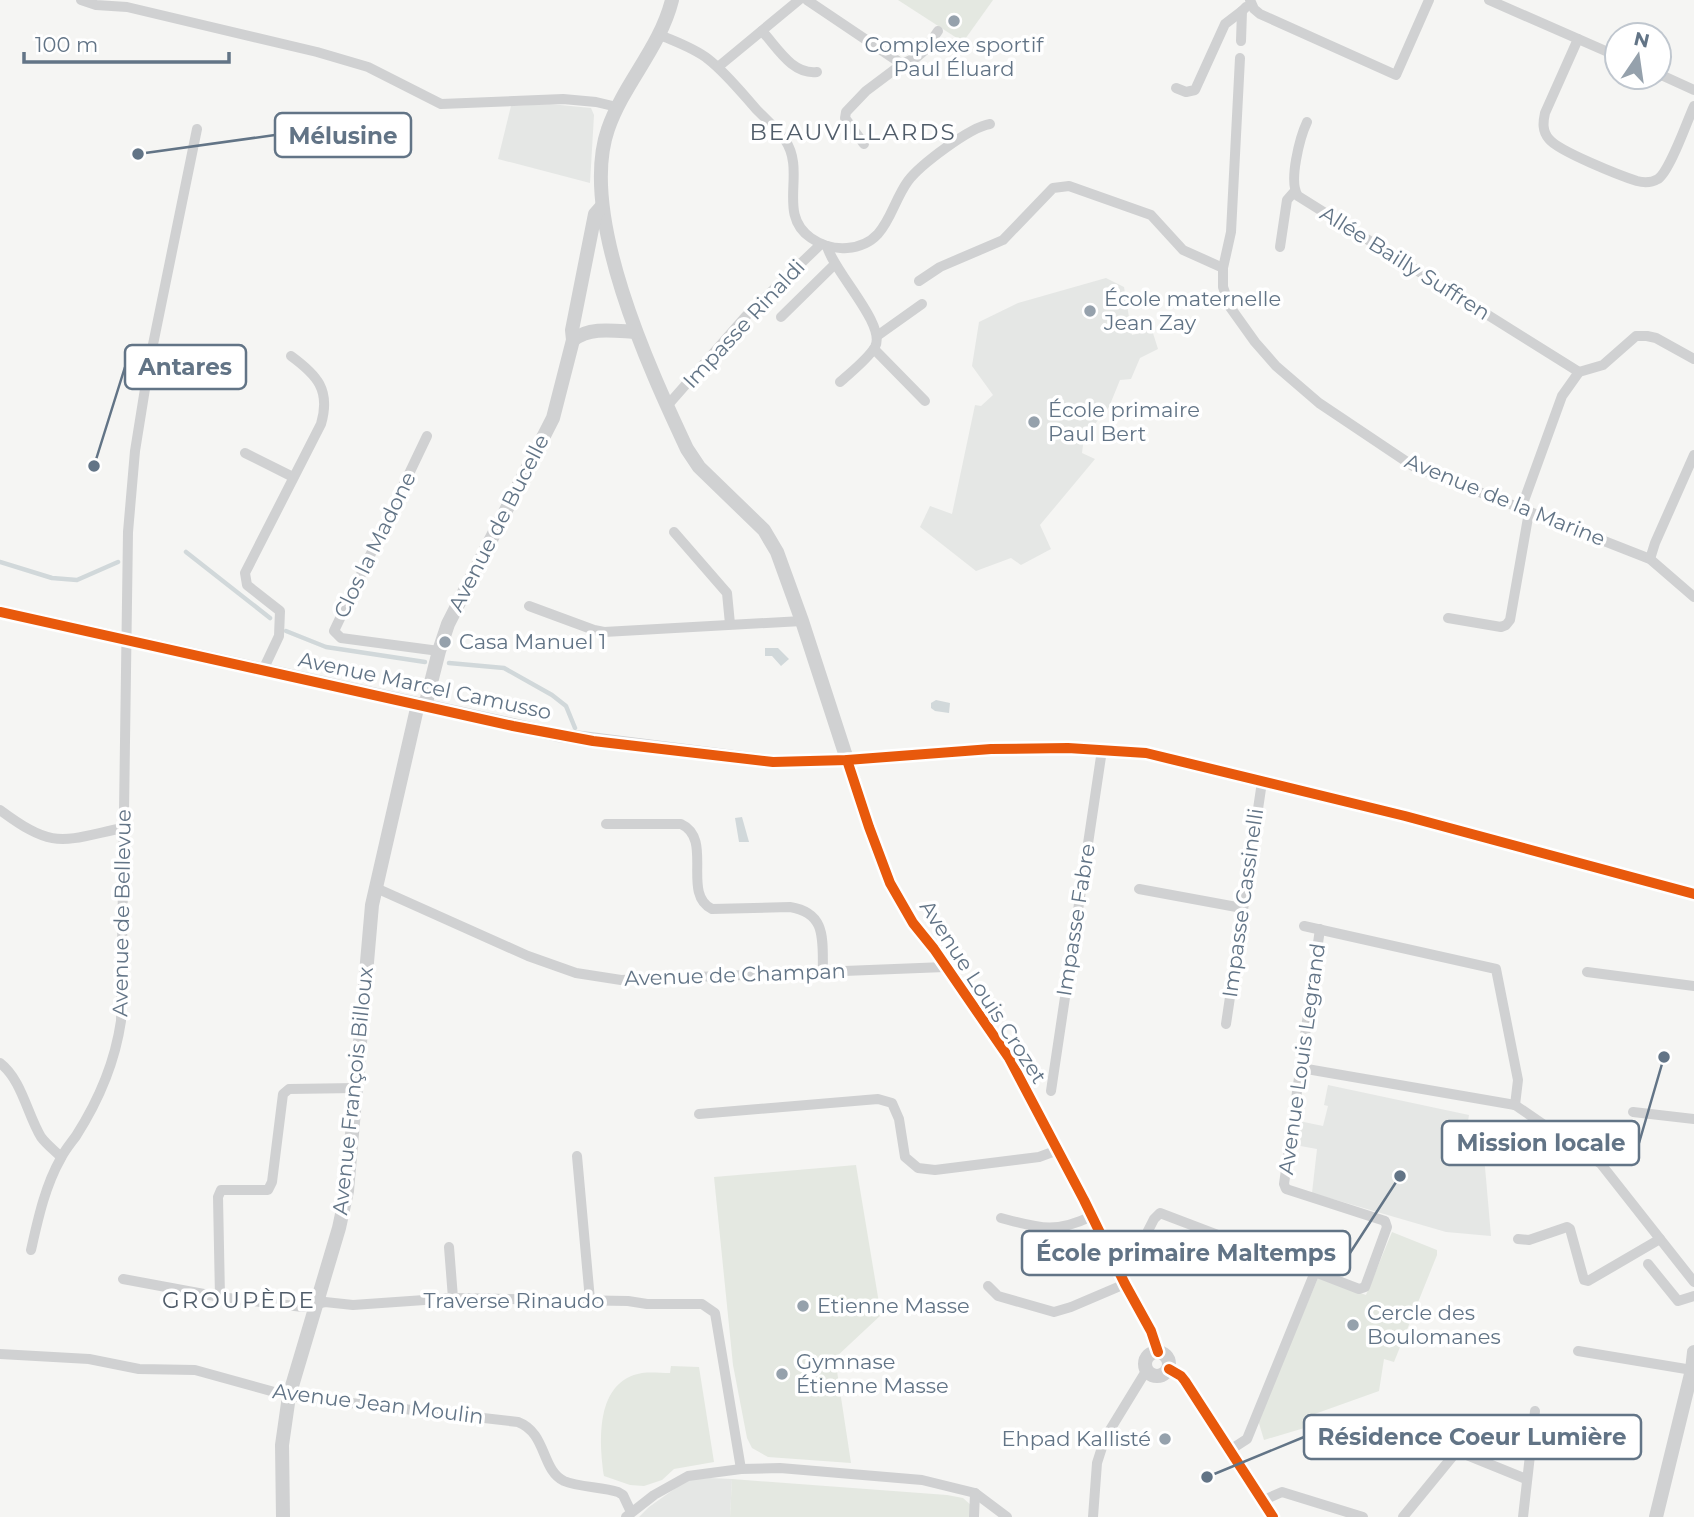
<svg xmlns="http://www.w3.org/2000/svg" width="1694" height="1517" font-family="Montserrat,sans-serif">
	<rect width="100%" height="100%" fill="#f5f5f3"/>
	<g fill="#e5e7e5">
		<polygon points="550,104 591,108 594,115 590,183 498,159 511,106"/>
		<polygon points="1106,278 1124,287 1132,335 1152,330 1158,349 1140,358 1131,379 1120,380 1109,407 1084,437 1082,453 1095,459 1040,525 1051,549 1021,565 1011,558 976,571 920,527 930,506 952,514 975,405 981,406 993,395 972,366 979,322 1018,303"/>
		<polygon points="1328,1085 1469,1115 1466,1135 1461,1134 1457,1154 1479,1159 1483,1144 1491,1236 1446,1232 1312,1193 1317,1149 1295,1145 1299,1135 1297,1130 1299,1121 1323,1126 1328,1106 1324,1105"/>
		<polygon points="709,1478 732,1479 730,1517 639,1517 649,1507 687,1480"/>
	</g>
	<g fill="#e4e8e1">
		<polygon points="898,0 993,0 963,42"/>
		<polygon points="856,1165 881,1315 835,1358 851,1463 768,1457 752,1448 747,1438 733,1365 714,1177"/>
		<polygon points="1392,1232 1437,1250 1437,1255 1394,1362 1384,1359 1379,1391 1309,1416 1311,1426 1264,1440 1258,1420 1318,1278 1366,1295"/>
		<path d="M671 1366 699 1367 714 1462 674 1469 662 1480 644 1486 630 1485 604 1476C599 1441 595 1381 642 1373 651 1372 661 1373 670 1373Z"/>
		<polygon points="732,1479 947,1495 963,1498 972,1506 970,1517 730,1517"/>
	</g>
	<g fill="#d1d8da">
		<polygon points="765,648 778,648 789,659 781,666 772,656 765,656"/>
		<polygon points="936,700 950,703 949,713 935,711 931,708 931,703"/>
		<polygon points="742,817 749,842 739,842 735,818"/>
	</g>
	<g fill="none" stroke-linecap="round" stroke-linejoin="round">
		<g stroke="#d1d8da" stroke-width="4.5">
			<polyline points="186,552 270,618"/>
			<polyline points="0,562 52,578 77,580 118,562"/>
			<polyline points="286,631 326,647 425,662"/>
			<polyline points="449,663 504,668 552,695 566,706 575,728"/>
		</g>
		<g stroke="#d0d1d2" stroke-width="10">
			<polyline points="81,0 96,5 127,7 317,52 368,67 441,104 563,99 596,102 617,107"/>
			<polyline points="807,0 902,64"/>
			<polyline points="1250,0 1254,9 1260,14 1396,75 1429,0"/>
			<polyline points="1489,0 1617,56"/>
			<path d="M762 31C777 47 792 75 817 72"/>
			<path d="M660 35C676 42 694 48 708 59 726 73 741 92 756 109 766 119 777 129 785 140 807 172 776 214 811 238 821 245 834 249 847 248 888 245 889 207 908 181 920 165 970 127 990 124"/>
			<path d="M1578 39 1545 113C1543 122 1542 131 1549 139 1558 151 1621 176 1637 181 1644 183 1651 183 1658 179 1670 171 1687 121 1694 106"/>
			<polyline points="1241,41 1242,11 1246,7"/>
			<polyline points="1240,58 1231,232 1223,268 1223,287 1230,307 1255,342 1276,366 1319,403 1413,466 1650,559 1694,597"/>
			<polyline points="718,67 799,0"/>
			<polyline points="1659,74 1694,90"/>
			<polyline points="1176,88 1186,92 1195,90 1225,24 1242,11"/>
			<path d="M1307 122C1300 137 1288 182 1298 196L1579 372"/>
			<polyline points="864,144 845,118 846,112 866,91 902,64 917,57 924,51 938,31"/>
			<path d="M827 246C833 271 887 325 875 347 867 360 851 372 840 382"/>
			<polyline points="1280,247 1287,200 1294,192"/>
			<polyline points="919,281 940,267 1003,240 1053,188 1069,186 1151,215 1183,250 1223,268"/>
			<polyline points="781,317 835,264"/>
			<polyline points="877,336 922,304"/>
			<polyline points="874,349 925,401"/>
			<polyline points="667,406 746,316 821,244"/>
			<polyline points="427,436 334,631 341,638 439,651"/>
			<polyline points="245,453 293,477"/>
			<polyline points="1521,509 1562,396 1579,372 1603,365 1636,336 1647,336 1656,338 1694,359"/>
			<polyline points="674,532 727,593 730,624"/>
			<polyline points="1650,559 1655,543 1694,455"/>
			<polyline points="529,606 594,630 604,632 802,621"/>
			<polyline points="1448,618 1501,627 1506,625 1510,620 1529,512"/>
			<path d="M263 670 279 636 280 611 247 585 245 573 321 424C331 390 317 375 291 356"/>
			<polyline points="847,760 991,749 1061,747 1146,753 1405,816 1694,894"/>
			<path d="M0 810C54 850 61 841 122 828"/>
			<path d="M606 824H681C714 839 681 894 712 909L790 907C828 913 822 942 823 972"/>
			<polyline points="376,888 528,956 576,973 621,980 945,967"/>
			<polyline points="1139,889 1242,908"/>
			<polyline points="1304,926 1496,969 1518,1080 1515,1105"/>
			<polyline points="1587,972 1694,986"/>
			<polyline points="1226,1024 1262,782"/>
			<path d="M0 1063C22 1080 27 1114 41 1137 47 1145 54 1150 61 1157"/>
			<polyline points="1301,1068 1515,1105"/>
			<polyline points="1051,1091 1102,750"/>
			<polyline points="1515,1105 1601,1164 1694,1282"/>
			<polyline points="1633,1112 1694,1119"/>
			<polyline points="699,1114 878,1099 892,1103 899,1119 905,1157 918,1168 935,1170 1039,1157 1058,1150"/>
			<polyline points="577,1156 590,1300"/>
			<path d="M1001 1218C1039 1228 1055 1234 1092 1216"/>
			<polyline points="1518,1239 1529,1240 1567,1227 1570,1229 1584,1280 1588,1281 1660,1239"/>
			<polyline points="449,1247 453,1298"/>
			<path d="M31 1250C38 1219 45 1186 61 1158 65 1150 71 1143 76 1136 99 1100 115 1062 121 1021L128 532 135 451 149 364 197 129"/>
			<polyline points="1648,1264 1678,1301 1694,1296"/>
			<polyline points="1315,1272 1359,1289 1365,1287 1387,1227 1385,1221 1286,1189 1284,1184 1320,929"/>
			<polyline points="1121,1275 1128,1270 1154,1219 1160,1213 1315,1272 1247,1439 1230,1450"/>
			<polyline points="123,1279 220,1297 303,1307 325,1302 353,1305 453,1298 628,1301 647,1304 702,1304 715,1313 741,1469"/>
			<polyline points="988,1286 998,1296 1054,1312 1071,1307 1125,1284"/>
			<polyline points="220,1297 218,1197 221,1190 268,1190 272,1182 283,1094 289,1089 356,1088"/>
			<polyline points="1578,1351 1692,1370"/>
			<path d="M0 1354 89 1359 139 1369 195 1370 289 1396 518 1422C547 1433 541 1470 564 1481 578 1487 602 1487 618 1492L623 1495 631 1512"/>
			<polyline points="1264,1500 1282,1492 1363,1517"/>
			<polyline points="626,1517 654,1495 688,1476 741,1469 780,1468 922,1480 975,1493 1007,1517"/>
			<polyline points="974,1517 975,1493"/>
			<polyline points="1093,1517 1097,1463 1105,1438 1146,1371"/>
			<polyline points="1403,1517 1457,1451 1526,1479"/>
			<polyline points="1523,1517 1535,1411"/>
		</g>
		<g stroke="#d0d1d2" stroke-width="14">
			<path d="M672 0C660 48 624 83 608 129 578 215 650 370 687 449L699 467 764 530 777 552 802 621 869 827 890 883 913 923 934 949 1009 1058 1084 1200 1125 1284 1151 1331 1158 1352"/>
			<path d="M573 340C590 326 616 331 636 332"/>
			<polyline points="0,612 558,735 773,762 847,760"/>
			<polyline points="425,706 439,651 448,624 553,418 573,340 572,330 595,214 602,206"/>
			<circle cx="1157" cy="1364" r="12"/>
			<polyline points="1169,1369 1181,1376 1185,1381 1273,1517"/>
			<polyline points="283,1517 282,1445 289,1396 339,1228 347,1191 372,905 418,704"/>
			<polyline points="1656,1517 1692,1370 1694,1352"/>
		</g>
		<g stroke="#fff" stroke-width="15">
			<g id="cycleway">
				<polyline points="0,612 513,726 593,741 773,762 847,760 991,749 1068,748 1146,753 1405,816 1694,894"/>
				<polyline points="847,760 869,827 890,883 913,923 934,949 1009,1058 1084,1200 1125,1284 1151,1331 1158,1352"/>
				<polyline points="1169,1369 1181,1376 1185,1381 1273,1517"/>
			</g>
		</g>
		<use href="#cycleway" stroke="#e8590c" stroke-width="10"/>
	</g>
	<g fill="#95a1ac" stroke="#fff" stroke-width="2.5">
		<circle cx="954" cy="21" r="7"/>
		<circle cx="1090" cy="311" r="7"/>
		<circle cx="1034" cy="422" r="7"/>
		<circle cx="445" cy="642" r="7"/>
		<circle cx="803" cy="1306" r="7"/>
		<circle cx="1353" cy="1325" r="7"/>
		<circle cx="782" cy="1374" r="7"/>
		<circle cx="1165" cy="1439" r="7"/>
	</g>
	<g text-anchor="middle" stroke-width="7" stroke-linejoin="round" paint-order="stroke">
		<g font-size="21" fill="#627486" stroke="#fff" text-anchor="start">
			<text x="954" y="52" text-anchor="middle">Complexe sportif<tspan x="954" dy="24">Paul Éluard</tspan></text>
			<text x="1104" y="306">École maternelle<tspan x="1104" dy="24">Jean Zay</tspan></text>
			<text x="1048" y="417">École primaire<tspan x="1048" dy="24">Paul Bert</tspan></text>
			<text x="459" y="649">Casa Manuel 1</text>
			<text x="817" y="1313">Etienne Masse</text>
			<text x="1367" y="1320">Cercle des<tspan x="1367" dy="24">Boulomanes</tspan></text>
			<text x="796" y="1369">Gymnase<tspan x="796" dy="24">Étienne Masse</tspan></text>
			<text x="1151" y="1446" text-anchor="end">Ehpad Kallisté</text>
		</g>
		<g font-size="21" fill="#627486" stroke="#fff">
			<text transform="translate(1405 263) rotate(32)" y="7">Allée Bailly Suffren</text>
			<text transform="translate(744 324) rotate(-47)" y="7">Impasse Rinaldi</text>
			<text transform="translate(1505 500) rotate(22)" y="7">Avenue de la Marine</text>
			<text transform="translate(499 523) rotate(-63)" y="7">Avenue de Bucelle</text>
			<text transform="translate(375 545) rotate(-64)" y="7">Clos la Madone</text>
			<text transform="translate(425 686) rotate(12)" y="7">Avenue Marcel Camusso</text>
			<text transform="translate(1243 903) rotate(-82)" y="7">Impasse Cassinelli</text>
			<text transform="translate(122 913) rotate(-89)" y="7">Avenue de Bellevue</text>
			<text transform="translate(1076 920) rotate(-81)" y="7">Impasse Fabre</text>
			<text transform="translate(735 975) rotate(-2)" y="7">Avenue de Champan</text>
			<text transform="translate(983 992) rotate(57)" y="7">Avenue Louis Crozet</text>
			<text transform="translate(1302 1059) rotate(-82)" y="7">Avenue Louis Legrand</text>
			<text transform="translate(353 1091) rotate(-84)" y="7">Avenue François Billoux</text>
			<text x="514" y="1308">Traverse Rinaudo</text>
			<text transform="translate(378 1404) rotate(7)" y="7">Avenue Jean Moulin</text>
		</g>
		<g font-size="23" letter-spacing="2" fill="#515d6a" stroke="#fff">
			<text x="853" y="140">BEAUVILLARDS</text>
			<text x="239" y="1308">GROUPÈDE</text>
		</g>
	</g>
	<path fill="none" stroke="#627486" stroke-width="2.5" d="M138 154L275 135M94 466L125 367M1664 1057L1639 1143M1400 1176L1350 1253M1207 1477L1304 1437"/>
	<g fill="#627486" stroke="#fff" stroke-width="2.5">
		<circle cx="138" cy="154" r="7"/>
		<circle cx="94" cy="466" r="7"/>
		<circle cx="1664" cy="1057" r="7"/>
		<circle cx="1400" cy="1176" r="7"/>
		<circle cx="1207" cy="1477" r="7"/>
	</g>
	<g fill="#fff" stroke="#627486" stroke-width="2.5">
		<rect x="275" y="113" width="136" height="44" rx="7"/>
		<rect x="125" y="345" width="121" height="44" rx="7"/>
		<rect x="1442" y="1121" width="197" height="44" rx="7"/>
		<rect x="1022" y="1231" width="328" height="44" rx="7"/>
		<rect x="1304" y="1415" width="337" height="44" rx="7"/>
	</g>
	<g font-size="23" text-anchor="middle" font-weight="bold" fill="#627486">
		<text x="343" y="144">Mélusine</text>
		<text x="185" y="375">Antares</text>
		<text x="1541" y="1151">Mission locale</text>
		<text x="1186" y="1261">École primaire Maltemps</text>
		<text x="1472" y="1445">Résidence Coeur Lumière</text>
	</g>
	<g transform="translate(1638 56) rotate(13)"><circle r="33" fill="#ffffff" stroke="#c0c7cf" stroke-width="2"/>
	<path d="M0-5L12 26L0 18L-12 26Z" fill="#95a1ac"/>
	<text y="-10" font-size="19" font-weight="bold" text-anchor="middle" fill="#627486">N</text>
	</g>
	<path d="M24 52v10h205v-10" fill="none" stroke="#627486" stroke-width="3.5"/>
	<text x="35" y="52" font-size="21" fill="#627486" stroke="#ffffff" stroke-width="5" paint-order="stroke">100 m</text>
</svg>
